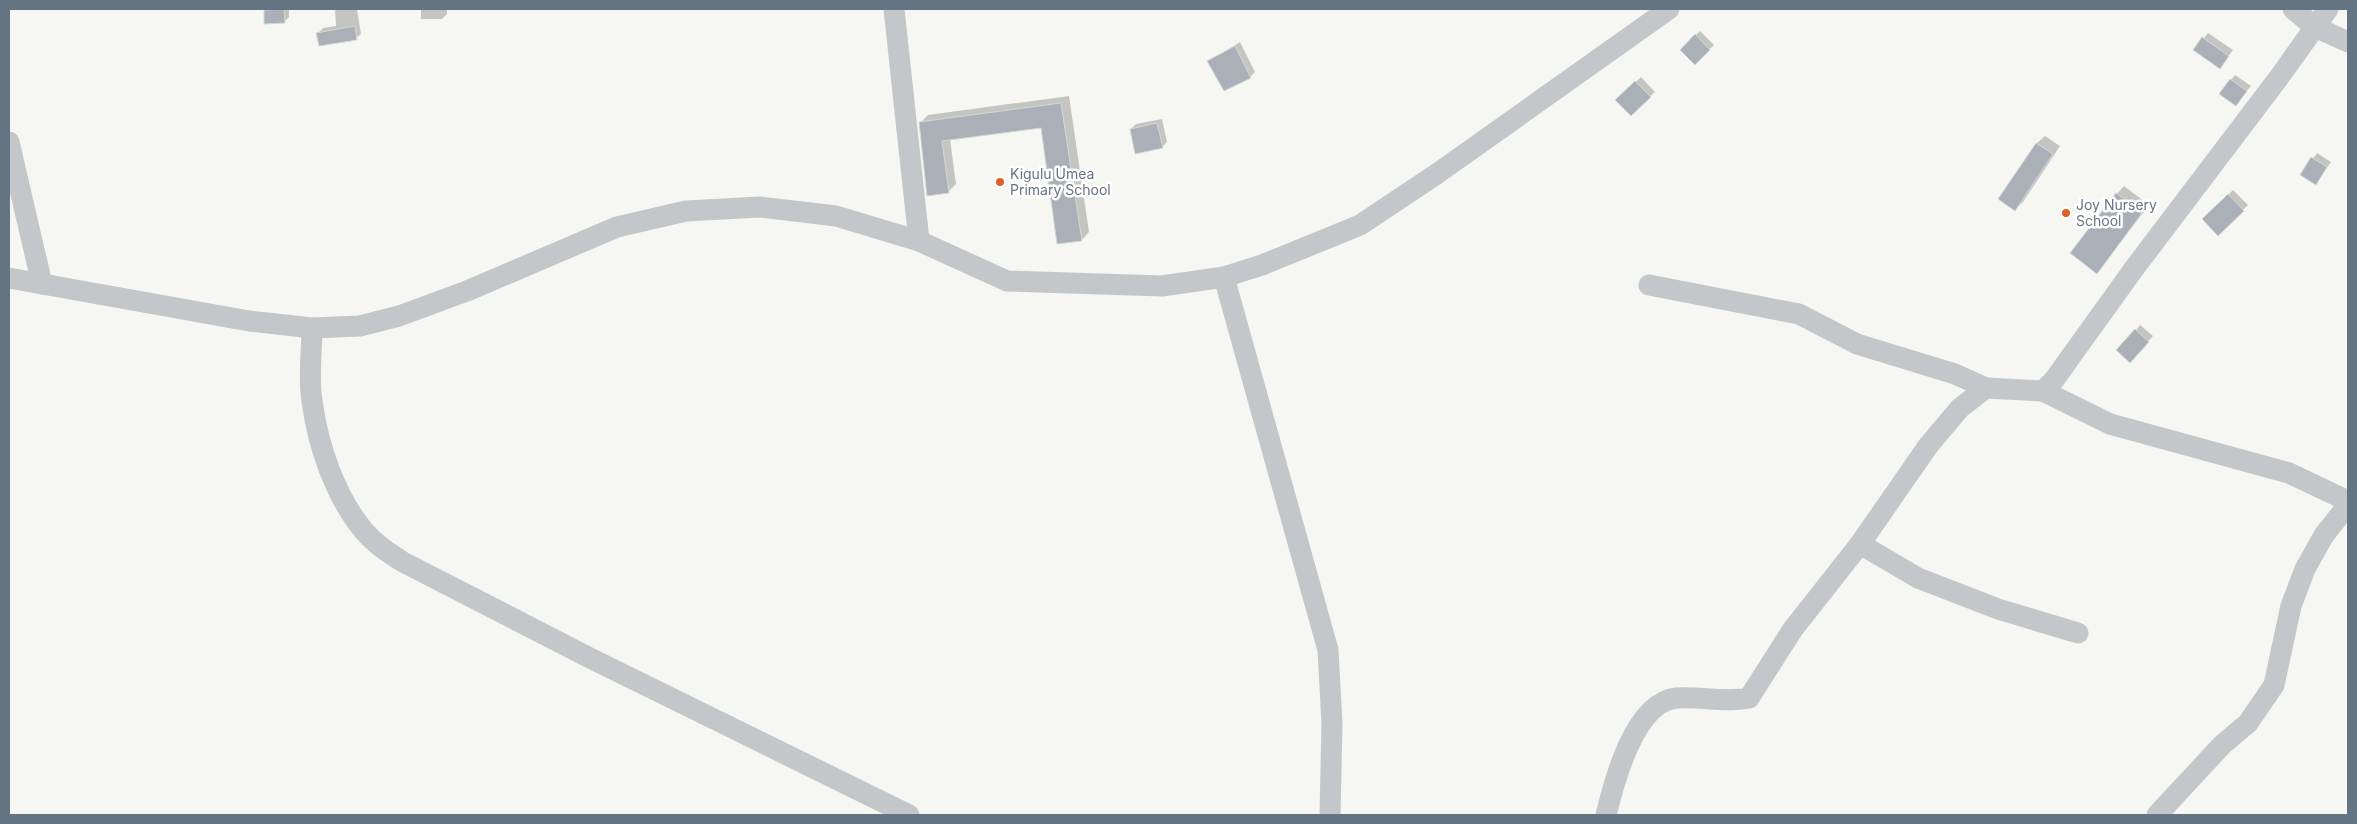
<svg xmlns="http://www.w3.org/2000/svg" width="2357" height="824" font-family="Inter,sans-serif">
	<rect width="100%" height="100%" fill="#f6f6f2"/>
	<g fill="#0003">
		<polygon points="266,9 289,9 289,17 284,22 265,10"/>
		<polygon points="335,9 357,9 361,34 356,38 318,33 323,28 336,26"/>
		<polygon points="421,9 447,9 447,14 442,19 421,19"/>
		<polygon points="1700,31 1714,45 1695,63 1681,50"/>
		<polygon points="2208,33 2233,50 2224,62 2195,50"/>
		<polygon points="1240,42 1255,72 1250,77 1225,89 1208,62"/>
		<polygon points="2235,75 2251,86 2236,104 2231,80"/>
		<polygon points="1641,77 1655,92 1631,114 1617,100"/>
		<polygon points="1069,96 1089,232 1082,240 1042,126 950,139 956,184 948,192 920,123 928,115"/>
		<polygon points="1162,119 1167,142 1162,147 1131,129 1136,124"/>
		<polygon points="2045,136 2060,146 2023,202 2015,209 1999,199 2037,143"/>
		<polygon points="2317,153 2331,162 2316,183 2302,174"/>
		<polygon points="2124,186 2149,205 2104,264 2117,194"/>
		<polygon points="2233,190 2248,205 2218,234 2204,219"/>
		<polygon points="2140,325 2153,336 2135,356 2136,330"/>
	</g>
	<g fill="#a9b0b7" stroke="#d7d7d5">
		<polygon points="284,9 285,23 264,24 264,10"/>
		<polygon points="355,26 357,40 319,46 316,33"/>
		<polygon points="1695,34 1710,50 1695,65 1680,50"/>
		<polygon points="2202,37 2229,56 2220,69 2193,50"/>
		<polygon points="1235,46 1251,78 1224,91 1207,61"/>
		<polygon points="2230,79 2247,91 2236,106 2219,94"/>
		<polygon points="1635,81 1651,97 1631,116 1615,100"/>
		<polygon points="1061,103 1082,241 1057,244 1041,128 942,141 949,193 927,196 919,122"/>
		<polygon points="1157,123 1163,148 1135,154 1130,129"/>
		<polygon points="2036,143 2053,154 2015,211 1998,199"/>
		<polygon points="2311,157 2327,167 2316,185 2300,175"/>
		<polygon points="2116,193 2142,213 2097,274 2070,253"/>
		<polygon points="2228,194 2244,211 2218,236 2202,219"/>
		<polygon points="2135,329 2149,342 2130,363 2116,350"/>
	</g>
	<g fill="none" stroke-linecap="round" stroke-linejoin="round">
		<g stroke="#c3c7ca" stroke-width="21">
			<polyline points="894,9 919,241"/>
			<polyline points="2293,9 2315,27 2348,42"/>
			<polyline points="9,142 42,284"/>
			<polyline points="1224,277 1328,650 1332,724 1330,815"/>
			<polyline points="9,278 249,321 312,328 360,326 399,316 467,291 617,227 686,211 760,207 836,216 919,241 1007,281 1162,286 1224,277 1262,265 1360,225 1438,173 1669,9"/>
			<polyline points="1649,285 1799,314 1857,344 1955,374 1986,388"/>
			<path d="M312 328C312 351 308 378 312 401 318 446 335 496 364 531 375 544 389 553 403 562L592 659 909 815"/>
			<polyline points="2043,391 2110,424 2289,473 2348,501"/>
			<polyline points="1860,544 1918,578 1998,609 2078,633"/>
			<path d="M1606 815C1614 782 1634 703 1676 698 1700 696 1725 703 1749 698L1793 629 1860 544 1928 446 1960 408 1986 388 2043 391 2054 380 2133 270 2280 76 2328 9"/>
			<polyline points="2157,815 2222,745 2248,723 2274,685 2291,606 2305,569 2324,535 2348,505"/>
		</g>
	</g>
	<g fill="#df5e29" stroke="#fff" stroke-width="2">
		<circle cx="1000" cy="182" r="5"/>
		<circle cx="2066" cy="213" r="5"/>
	</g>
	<g text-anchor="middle" stroke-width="5" stroke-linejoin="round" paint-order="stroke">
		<g font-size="14" fill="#657483" stroke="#fff" text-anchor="start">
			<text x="1010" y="179">Kigulu Umea<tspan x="1010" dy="16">Primary School</tspan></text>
			<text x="2076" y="210">Joy Nursery<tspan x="2076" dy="16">School</tspan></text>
		</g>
	</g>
	<rect width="2357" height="824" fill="none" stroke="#657483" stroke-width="20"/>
</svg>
